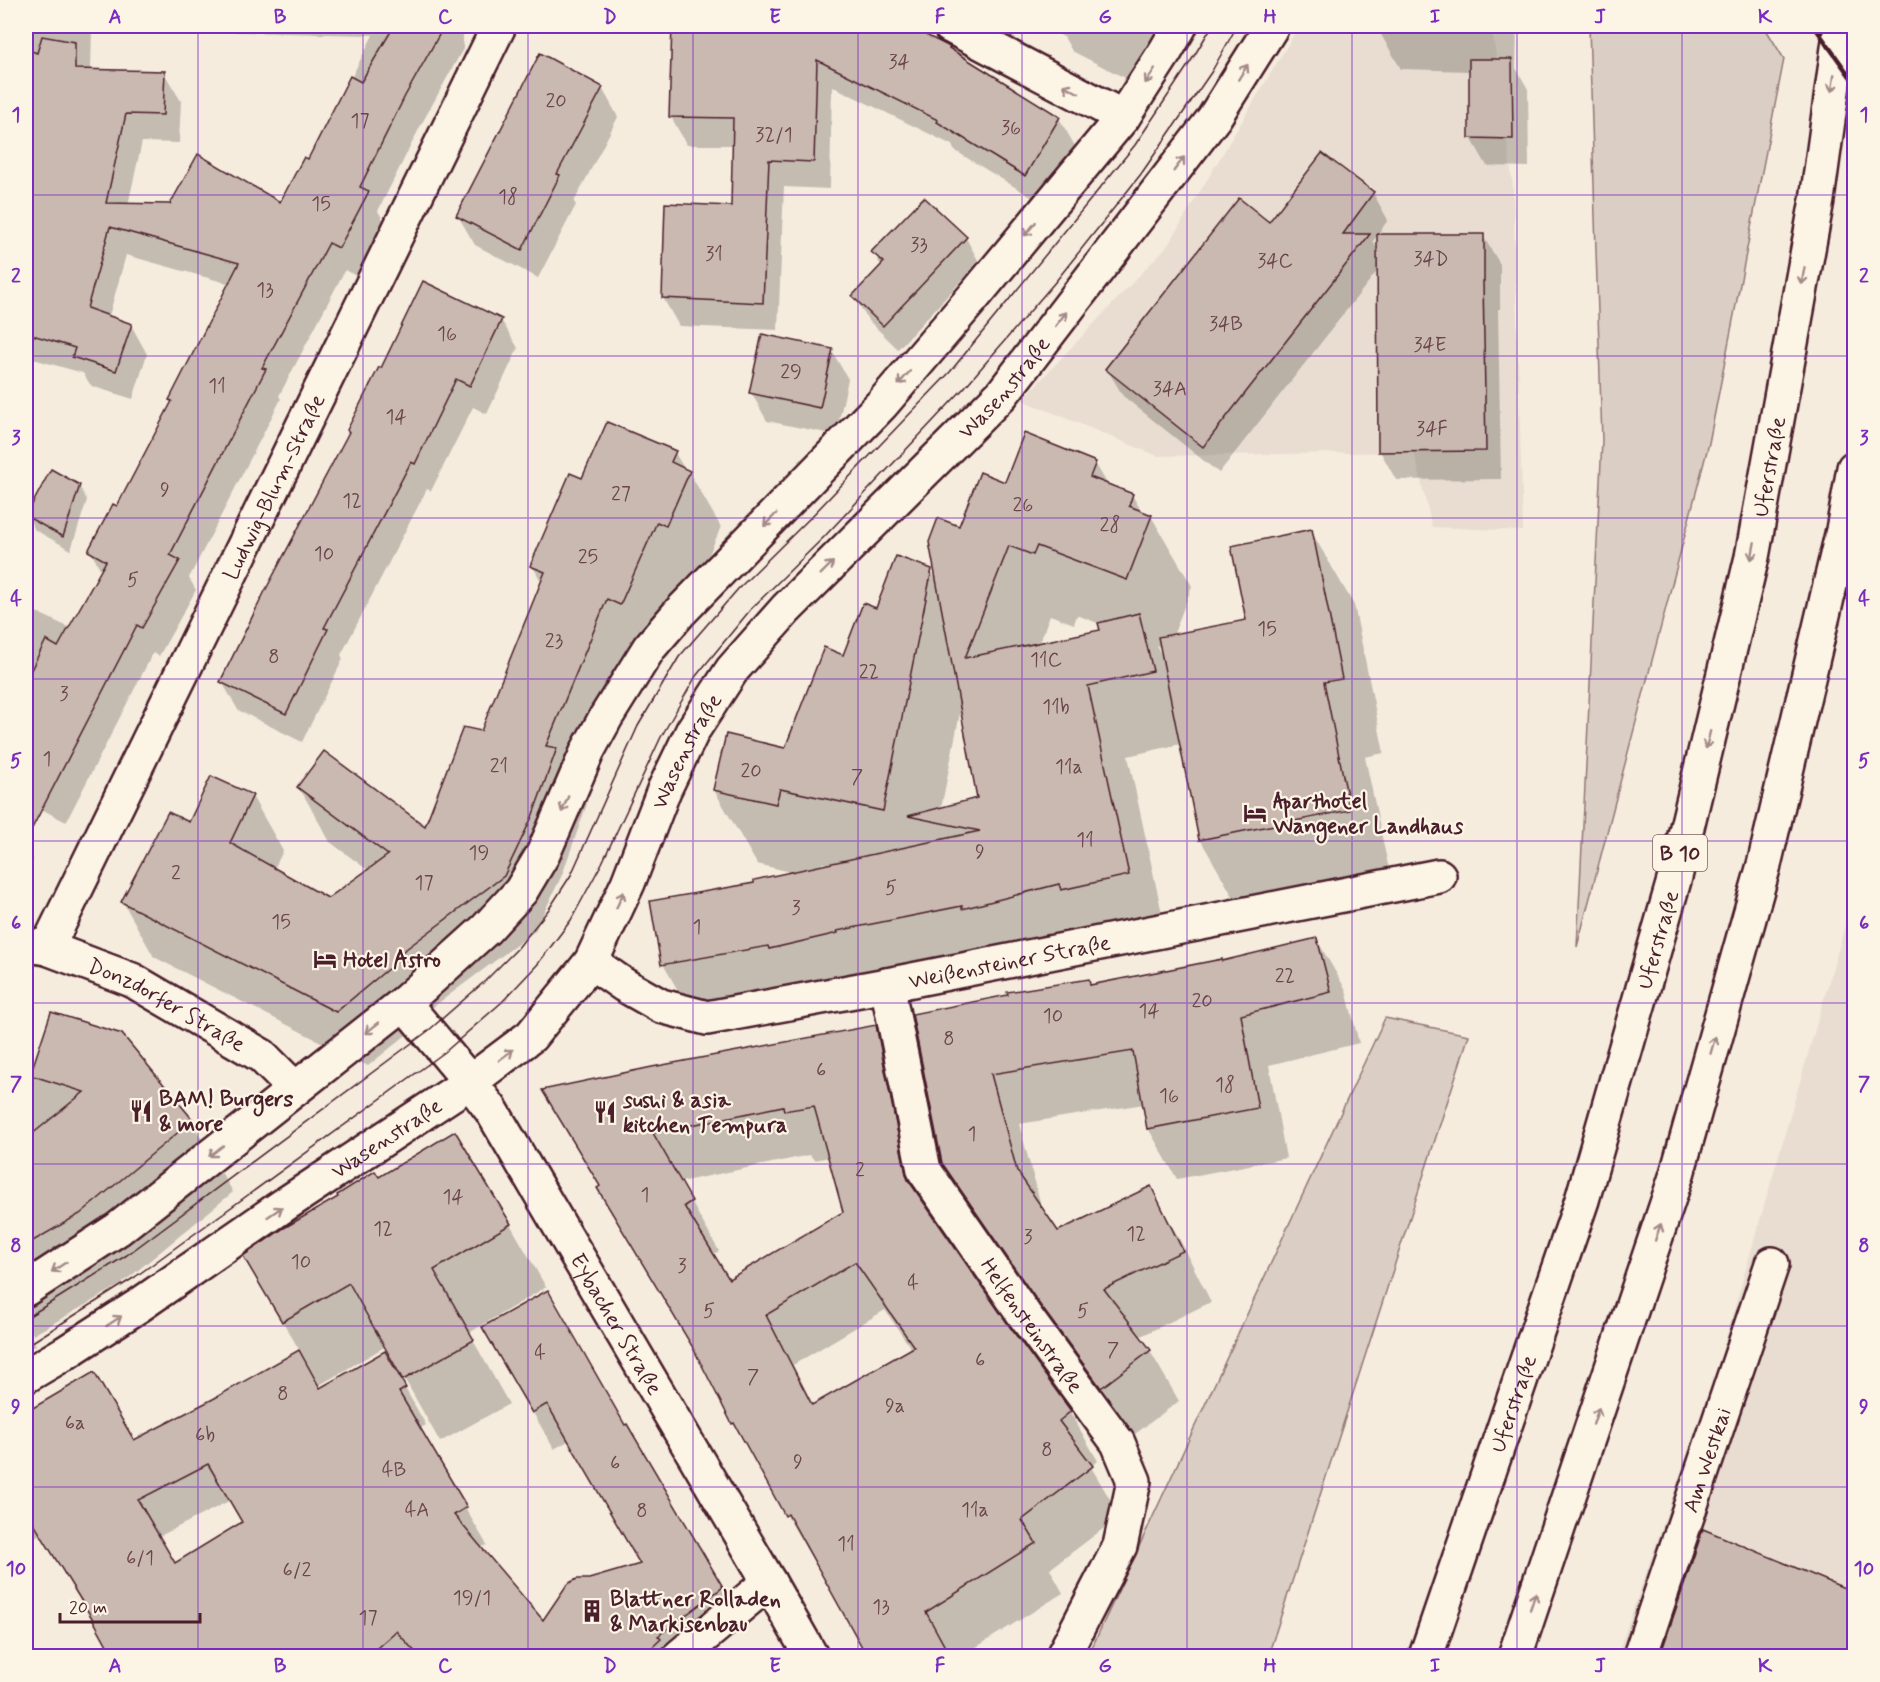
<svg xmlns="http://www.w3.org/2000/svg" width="1880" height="1682" font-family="Mynerve,sans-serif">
	<rect width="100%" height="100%" fill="#f5ecde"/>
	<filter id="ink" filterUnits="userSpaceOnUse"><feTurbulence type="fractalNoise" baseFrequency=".0167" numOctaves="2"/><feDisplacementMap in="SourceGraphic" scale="12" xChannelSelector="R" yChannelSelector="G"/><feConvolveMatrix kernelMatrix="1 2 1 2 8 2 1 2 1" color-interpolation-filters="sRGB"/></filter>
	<g filter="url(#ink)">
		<g fill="#e8ddd0">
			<polygon points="1299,26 1492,26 1513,187 1523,531 1432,527 1414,452 1158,456 1022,400 1168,245"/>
			<polygon points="1854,882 1854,1656 1617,1656 1717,1369 1845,926"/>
		</g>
		<g fill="#dbcec4" stroke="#927678" stroke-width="1.5">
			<polygon points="1589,26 1764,26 1784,59 1709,443 1577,947 1602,441"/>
			<polygon points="1385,1018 1469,1035 1268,1656 1088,1656"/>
		</g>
		<g fill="#0003" fill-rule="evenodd">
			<polygon points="26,26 92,26 91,71 164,73 181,101 179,143 142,142 128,205 281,204 309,161 373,35 195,31 193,28 120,26 463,26 463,49 421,125 378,211 384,221 356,276 345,270 279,396 281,399 189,578 196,590 159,656 153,653 66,822 26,801 26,607 70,628 102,572 90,551 117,508 172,404 170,400 230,284 126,255 109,316 131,325 147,354 133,399 91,386 83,373 26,357"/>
			<polygon points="675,26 904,26 949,48 950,51 1059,118 1075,146 1041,203 954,150 952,145 832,86 830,189 784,187 778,330 679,326 663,298 733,207 734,145 687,145 671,117 674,33"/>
			<polygon points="1041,26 1158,26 1131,81 1072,51 1064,37"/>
			<polygon points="1376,26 1517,26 1516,68 1528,89 1529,167 1487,166 1471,138 1470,71 1401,69"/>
			<polygon points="602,88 618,117 574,202 576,205 538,278 475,245 458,216"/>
			<polygon points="1373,193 1388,220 1373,241 1378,251 1483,236 1500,264 1500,309 1498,309 1501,479 1396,480 1380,451 1378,270 1219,473 1123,396 1107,369 1270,225"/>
			<polygon points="966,238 979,262 898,349 868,320 854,296 882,267 873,252"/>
			<polygon points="501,320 518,348 487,414 473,407 431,491 427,489 341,655 343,659 302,742 238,710 222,682"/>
			<polygon points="832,351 848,379 836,435 767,421 751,392"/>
			<polygon points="675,453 685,470 689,472 721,527 698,580 688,576 652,659 581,793 587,804 562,875 535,931 429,1010 432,1014 368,1066 154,957 123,902 190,824 252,796 283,851 274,869 329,900 369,871 330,842 299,787 426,828 482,733 542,583 532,565 583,480"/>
			<path d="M1095 463 1108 485 1132 495 1142 512 1151 516 1192 586 1173 636 1248 621 1311 531 1354 605 1384 753 1365 757 1392 884 1243 914 1200 839 1181 744 1128 756 1169 946 1103 960 1099 954 1004 979 1003 976 811 1018 810 1016 703 1035 663 964 756 884 795 873 757 864 714 790 786 750 844 657 877 610 931 571 937 581 960 528 1006 484ZM1050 615 1074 624 1077 615 1100 624 1101 631 1039 644ZM1156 645 1162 648 1163 658ZM961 708 978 799 941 809ZM822 863 832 865 821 867Z"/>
			<polygon points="79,486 87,500 71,550 35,530 27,516"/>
			<polygon points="26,845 33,859 26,903"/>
			<polygon points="1317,940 1346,990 1359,1043 1269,1065 1286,1158 1177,1179 1148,1128 1144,1104 1019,1124 1042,1209 1058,1233 1150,1188 1179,1238 1211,1302 1139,1337 1150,1351 1179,1401 1131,1437 1071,1356 973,1213 943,1162 914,1015 1088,980 1091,986 1222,963"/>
			<path d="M875 1026 904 1076 932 1217 1070 1412 1098 1461 1091 1467 1120 1516 1050 1569 1063 1593 962 1656H870L817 1563 815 1564 733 1423 700 1357 573 1140ZM810 1155 814 1160 830 1157 844 1212 728 1282 712 1255 719 1251 680 1182ZM885 1310 912 1350 814 1406 793 1365Z"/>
			<polygon points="121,1036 191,1121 233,1192 120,1285 33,1335 26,1321 26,1092 31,1077"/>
			<path d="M379 1179 510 1224 546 1287 469 1333 509 1404 440 1442 386 1346 318 1386 320 1390 385 1353 426 1425 419 1429 487 1545 480 1548 543 1622 589 1580 642 1565 570 1440 554 1449 484 1328 624 1427 743 1624 700 1656H474L466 1643 451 1656H115L40 1534 26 1543V1413L94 1374 133 1442 214 1400 300 1351 245 1257ZM231 1500 244 1523 175 1565 158 1537Z"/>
			<polygon points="26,1327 36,1345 26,1350"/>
			<polygon points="1703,1531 1854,1593 1854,1656 1661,1656"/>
		</g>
		<g fill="#cab9b1" stroke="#4a1f2b" stroke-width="1.5" fill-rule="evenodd">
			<polygon points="394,26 444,26 405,96 360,187 369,191 339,248 329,243 262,368 266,369 170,555 180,560 142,628 137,625 26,840 26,680 46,640 58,647 106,561 88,551 113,504 117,506 172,401 169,400 239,263 110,227 87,308 132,324 116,371 72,357 75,348 26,333 26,49 37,53 42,36 75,42 75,69 165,71 163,115 126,114 106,203 170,204 198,154 280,202 304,157 308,159 350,76 361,82"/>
			<polygon points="672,26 908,26 950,47 949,48 1060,117 1025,176 937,122 938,120 817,60 814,162 769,160 763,303 662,298 665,203 731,206 733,118 669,117"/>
			<polygon points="540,53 603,87 557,174 560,175 522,250 456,216"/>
			<polygon points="1469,59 1512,59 1513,139 1469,138"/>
			<polygon points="1322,153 1374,192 1343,234 1370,234 1203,447 1105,369 1239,198 1269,222"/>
			<polygon points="924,197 967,237 883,326 852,296 884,262 871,252"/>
			<polygon points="1377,234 1484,234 1484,281 1483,281 1486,451 1378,452"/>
			<polygon points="423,281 502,319 470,386 456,379 415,464 411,462 324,628 328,629 286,714 220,682 265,591 349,432 347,430 379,367 381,368"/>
			<polygon points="762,334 833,349 820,408 749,393"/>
			<polygon points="607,422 676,451 671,462 690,471 666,526 657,522 620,605 607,599 546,746 557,748 532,817 504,876 398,955 401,958 336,1012 121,902 168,812 189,822 211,776 253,795 230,843 328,898 388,855 297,787 324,751 425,826 463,727 481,731 545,572 530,566 570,473 582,478"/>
			<polygon points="1024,433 1096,462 1090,477 1133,494 1129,506 1152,515 1127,580 1037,546 1033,555 1009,546 965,658 1100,630 1098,623 1139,613 1153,671 1088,686 1129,875 1061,890 1059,884 962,909 962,906 837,931 838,933 769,949 768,946 661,965 650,901 754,883 754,880 980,831 908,816 977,798 929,542 938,518 959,526 980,472 1005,482"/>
			<polygon points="51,469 80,485 63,537 26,516"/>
			<polygon points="1312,529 1342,679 1324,682 1350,810 1199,840 1158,637 1246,620 1231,546"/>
			<polygon points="896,556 932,569 883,811 780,789 776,804 713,790 726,734 785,748 824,647 843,655 863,603 876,608"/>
			<polygon points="1317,938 1331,992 1241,1015 1258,1108 1147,1129 1133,1051 991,1074 1017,1171 1058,1231 1151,1186 1183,1251 1104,1289 1151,1350 1101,1388 1040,1305 942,1163 912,1014 1008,995 1007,992 1089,979 1090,985 1222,959 1222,961"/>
			<polygon points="51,1012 122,1034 193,1120 80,1214 26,1245 26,1139 84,1092 30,1075"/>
			<path d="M876 1025 906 1174 908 1180 1010 1327 1071 1411 1059 1421 1093 1466 1022 1520 1036 1543 926 1612 950 1656H867L788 1514 785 1516 734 1423 732 1424 692 1346 597 1188 600 1186 542 1090 652 1067ZM783 1106 784 1111 814 1106 843 1212 729 1279 684 1206 692 1201 653 1133ZM855 1262 914 1347 812 1405 766 1315Z"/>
			<polygon points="455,1131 511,1224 434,1270 474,1340 403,1380 349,1283 282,1322 243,1256 284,1228 338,1197 337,1195 375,1171 379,1177"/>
			<path d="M548 1290 625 1425 627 1424 723 1587 658 1636 661 1639 643 1656H419L396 1631 368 1656H113L92 1618 26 1511V1412L94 1372 134 1440 213 1399 299 1350 320 1388 385 1351 406 1388 399 1392 467 1507 454 1515 543 1620 566 1586 571 1582 577 1579H589L640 1564 547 1404 532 1413 482 1327ZM208 1464 242 1522 175 1563 138 1500Z"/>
			<polygon points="1703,1529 1854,1592 1854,1656 1660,1656"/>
		</g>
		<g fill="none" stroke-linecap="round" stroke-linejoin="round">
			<g stroke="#4a1f2b" stroke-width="38">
				<g id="street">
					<polyline points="950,26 1123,117"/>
					<path id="s1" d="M27 945 47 948 132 980 262 1056 295 1089"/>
					<path id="s2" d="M47 948 499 26"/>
					<path id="s3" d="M591 962 624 985 661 1006 707 1018 887 985 1439 876"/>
					<path id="s4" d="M887 985 924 1170 1025 1316 1118 1443 1134 1481 1120 1546 1063 1656"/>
					<path id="s5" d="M404 1003 470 1082 492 1111 769 1582 811 1656"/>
					<polyline points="680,1656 769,1582"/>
					<path id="s6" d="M1640 1656 1772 1264"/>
				</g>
			</g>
			<g stroke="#4a1f2b" stroke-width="38">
				<g id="secondary">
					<polyline points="26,1289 118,1229 404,1003 486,929 521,891 543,854 588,750 606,717 649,648 680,612 882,404 976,294 1123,117 1165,52 1180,26"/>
					<path id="s7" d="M26 1376 65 1353 138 1306 284 1205 470 1082 531 1036 591 962 628 883 664 790 693 730 732 670 786 609 1002 394 1214 118 1272 26"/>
				</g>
			</g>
			<g stroke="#4a1f2b" stroke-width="38">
				<g id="highway">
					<path id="s8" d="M1426 1656 1582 1200 1675 877 1752 557 1817 200 1841 26"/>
					<polyline points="1515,1656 1677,1174 1764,865 1843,530 1854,468"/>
				</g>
			</g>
			<use href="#street" stroke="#fcf5e5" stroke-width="33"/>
			<use href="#secondary" stroke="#fcf5e5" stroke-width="33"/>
			<use href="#highway" stroke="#fcf5e5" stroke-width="33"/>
			<g stroke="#4a1f2b" stroke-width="1.5">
				<polyline points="26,1318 127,1255 428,1031 484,982 517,949 549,909 571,875 638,726 679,657 738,589 810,518 950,372 1135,145 1191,61 1212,26"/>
				<polyline points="26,1346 135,1277 445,1052 502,1002 537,965 571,920 602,863 661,737 696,676 751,609 824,537 964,388 1056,281 1141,174 1212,71 1237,26"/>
			</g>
			<polyline stroke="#4a1f2b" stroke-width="4.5" points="1814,26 1854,82"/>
		</g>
		<defs><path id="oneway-shaft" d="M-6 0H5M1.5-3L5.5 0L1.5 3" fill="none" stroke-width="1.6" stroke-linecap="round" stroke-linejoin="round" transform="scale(1.5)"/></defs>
		<g stroke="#a38a88">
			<use href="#oneway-shaft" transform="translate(1243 72) rotate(-58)"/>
			<use href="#oneway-shaft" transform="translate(1150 76) rotate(123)"/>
			<use href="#oneway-shaft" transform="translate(1833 83) rotate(98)"/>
			<use href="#oneway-shaft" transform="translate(1071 89) rotate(-152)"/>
			<use href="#oneway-shaft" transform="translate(1179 164) rotate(-53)"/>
			<use href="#oneway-shaft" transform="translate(1030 229) rotate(130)"/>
			<use href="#oneway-shaft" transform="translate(1803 276) rotate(100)"/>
			<use href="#oneway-shaft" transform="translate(1061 319) rotate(-52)"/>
			<use href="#oneway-shaft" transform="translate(904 378) rotate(131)"/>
			<use href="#oneway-shaft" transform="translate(770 520) rotate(134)"/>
			<use href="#oneway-shaft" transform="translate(1753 551) rotate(101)"/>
			<use href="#oneway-shaft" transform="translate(827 568) rotate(-45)"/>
			<use href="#oneway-shaft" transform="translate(1708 740) rotate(104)"/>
			<use href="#oneway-shaft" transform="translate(565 804) rotate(113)"/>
			<use href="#oneway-shaft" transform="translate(620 900) rotate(-65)"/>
			<use href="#oneway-shaft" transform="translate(372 1028) rotate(142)"/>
			<use href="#oneway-shaft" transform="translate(1713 1045) rotate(-74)"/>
			<use href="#oneway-shaft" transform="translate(506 1055) rotate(-37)"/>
			<use href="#oneway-shaft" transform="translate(216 1151) rotate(142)"/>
			<use href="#oneway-shaft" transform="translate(275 1212) rotate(-34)"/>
			<use href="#oneway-shaft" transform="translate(1658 1232) rotate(-71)"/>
			<use href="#oneway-shaft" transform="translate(59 1267) rotate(147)"/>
			<use href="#oneway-shaft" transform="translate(114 1321) rotate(-33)"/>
			<use href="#oneway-shaft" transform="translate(1596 1416) rotate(-71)"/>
			<use href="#oneway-shaft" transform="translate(1533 1601) rotate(-71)"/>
		</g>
	</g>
	<path fill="none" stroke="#7b2cbf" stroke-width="1.5" stroke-opacity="0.55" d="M198 26V1656M363 26V1656M528 26V1656M693 26V1656M858 26V1656M1022 26V1656M1187 26V1656M1352 26V1656M1517 26V1656M1682 26V1656M26 195H1854M26 356H1854M26 518H1854M26 679H1854M26 841H1854M26 1003H1854M26 1164H1854M26 1326H1854M26 1487H1854"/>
	<defs>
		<g id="hotel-bare" transform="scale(1.8)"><path d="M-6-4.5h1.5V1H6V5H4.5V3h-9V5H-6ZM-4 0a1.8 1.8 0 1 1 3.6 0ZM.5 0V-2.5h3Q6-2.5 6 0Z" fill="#4a1f2b" stroke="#fcf5e5" stroke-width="2.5" paint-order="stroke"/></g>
		<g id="restaurant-bare" transform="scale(1.8)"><path d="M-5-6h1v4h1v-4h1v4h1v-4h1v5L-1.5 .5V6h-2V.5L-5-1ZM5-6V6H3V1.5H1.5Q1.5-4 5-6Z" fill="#4a1f2b" stroke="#fcf5e5" stroke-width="2.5" paint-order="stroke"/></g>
		<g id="building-bare" transform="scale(1.8)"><path d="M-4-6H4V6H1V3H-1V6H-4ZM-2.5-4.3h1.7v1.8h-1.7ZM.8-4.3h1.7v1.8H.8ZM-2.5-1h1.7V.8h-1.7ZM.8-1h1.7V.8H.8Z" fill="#4a1f2b" stroke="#fcf5e5" stroke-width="2.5" paint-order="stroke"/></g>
	</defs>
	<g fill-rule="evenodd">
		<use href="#hotel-bare" x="1255" y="813"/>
		<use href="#hotel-bare" x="325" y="959"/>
		<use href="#restaurant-bare" x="141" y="1111"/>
		<use href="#restaurant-bare" x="605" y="1112"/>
		<use href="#building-bare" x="592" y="1611"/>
	</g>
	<g text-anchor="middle" stroke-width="4.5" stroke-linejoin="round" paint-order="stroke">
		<g font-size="20" fill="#6a464c">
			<text x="899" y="68">34</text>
			<text x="556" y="107">20</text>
			<text x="360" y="127">17</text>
			<text x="1011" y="134">36</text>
			<text x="774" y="141">32/1</text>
			<text x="508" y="203">18</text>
			<text x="321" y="210">15</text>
			<text x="919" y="251">33</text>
			<text x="714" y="260">31</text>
			<text x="1431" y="265">34D</text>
			<text x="1275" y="267">34C</text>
			<text x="265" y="296">13</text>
			<text x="1226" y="330">34B</text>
			<text x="447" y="340">16</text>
			<text x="1430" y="351">34E</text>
			<text x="791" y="378">29</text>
			<text x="217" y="392">11</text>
			<text x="1170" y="395">34A</text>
			<text x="396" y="423">14</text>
			<text x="1432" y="435">34F</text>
			<text x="165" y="496">9</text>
			<text x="621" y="500">27</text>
			<text x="352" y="507">12</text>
			<text x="1023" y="511">26</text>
			<text x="1110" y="531">28</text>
			<text x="324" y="560">10</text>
			<text x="588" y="563">25</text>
			<text x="133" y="586">5</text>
			<text x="1267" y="635">15</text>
			<text x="554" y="647">23</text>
			<text x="274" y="663">8</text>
			<text x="1046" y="666">11C</text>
			<text x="869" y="678">22</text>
			<text x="64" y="700">3</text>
			<text x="1056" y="713">11b</text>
			<text x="47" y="765">1</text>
			<text x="499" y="772">21</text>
			<text x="1069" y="773">11a</text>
			<text x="751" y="777">20</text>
			<text x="857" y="783">7</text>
			<text x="1085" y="846">11</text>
			<text x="980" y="858">9</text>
			<text x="479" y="859">19</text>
			<text x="176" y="879">2</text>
			<text x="424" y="889">17</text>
			<text x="891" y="894">5</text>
			<text x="796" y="914">3</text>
			<text x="281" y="928">15</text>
			<text x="697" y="933">1</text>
			<text x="1285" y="982">22</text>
			<text x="1202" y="1007">20</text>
			<text x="1149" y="1017">14</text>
			<text x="1053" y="1022">10</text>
			<text x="949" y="1045">8</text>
			<text x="821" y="1076">6</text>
			<text x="1225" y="1091">18</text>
			<text x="1169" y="1102">16</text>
			<text x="972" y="1140">1</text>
			<text x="860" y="1176">2</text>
			<text x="645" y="1201">1</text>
			<text x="453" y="1203">14</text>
			<text x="383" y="1235">12</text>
			<text x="1136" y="1240">12</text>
			<text x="1028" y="1243">3</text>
			<text x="301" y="1268">10</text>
			<text x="682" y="1272">3</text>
			<text x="913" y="1289">4</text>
			<text x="709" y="1317">5</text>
			<text x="1083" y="1317">5</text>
			<text x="1113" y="1356">7</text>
			<text x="540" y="1359">4</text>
			<text x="980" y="1366">6</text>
			<text x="753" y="1383">7</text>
			<text x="283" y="1400">8</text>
			<text x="895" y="1412">9a</text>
			<text x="75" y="1429">6a</text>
			<text x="205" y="1441">6b</text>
			<text x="1047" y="1456">8</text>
			<text x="798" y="1468">9</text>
			<text x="615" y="1469">6</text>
			<text x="394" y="1476">4B</text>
			<text x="417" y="1516">4A</text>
			<text x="975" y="1516">11a</text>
			<text x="642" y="1517">8</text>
			<text x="846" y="1550">11</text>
			<text x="140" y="1564">6/1</text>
			<text x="297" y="1576">6/2</text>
			<text x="472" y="1604">19/1</text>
			<text x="881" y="1613">13</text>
			<text x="368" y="1624">17</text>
		</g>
		<rect fill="#fcf5e5" stroke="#7f5f63" stroke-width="1.5" x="1653" y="835" width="54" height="36" rx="4.5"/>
		<g font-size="21" font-weight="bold" fill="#4a1f2b">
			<text x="1680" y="860">B 10</text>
		</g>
		<g font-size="22" fill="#4a1f2b" stroke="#fcf5e5">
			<text dy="8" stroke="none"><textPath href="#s7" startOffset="1422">Wasenstraße</textPath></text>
			<text dy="8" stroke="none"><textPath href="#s8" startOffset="1239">Uferstraße</textPath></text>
			<text dy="8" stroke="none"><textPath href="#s2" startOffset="514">Ludwig-Blum-Straße</textPath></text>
			<text dy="8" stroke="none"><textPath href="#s7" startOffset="936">Wasenstraße</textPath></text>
			<text dy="8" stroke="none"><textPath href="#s8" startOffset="753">Uferstraße</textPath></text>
			<text dy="8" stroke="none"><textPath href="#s3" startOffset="438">Weißensteiner Straße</textPath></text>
			<text dy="8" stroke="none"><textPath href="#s1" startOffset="153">Donzdorfer Straße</textPath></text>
			<text dy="8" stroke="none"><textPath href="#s7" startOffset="432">Wasenstraße</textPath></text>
			<text dy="8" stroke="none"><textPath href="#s5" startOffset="386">Eybacher Straße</textPath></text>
			<text dy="8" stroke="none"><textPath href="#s4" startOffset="378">Helfensteinstraße</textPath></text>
			<text dy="8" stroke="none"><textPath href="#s8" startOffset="267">Uferstraße</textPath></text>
			<text dy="8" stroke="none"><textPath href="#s6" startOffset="207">Am Westkai</textPath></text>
		</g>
		<g font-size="22" font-weight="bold" fill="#4a1f2b" stroke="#fcf5e5" text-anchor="start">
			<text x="1273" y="808">Aparthotel<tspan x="1273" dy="25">Wangener Landhaus</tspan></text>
			<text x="343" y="967">Hotel Astro</text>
			<text x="159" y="1106">BAM! Burgers<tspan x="159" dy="25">&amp; more</tspan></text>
			<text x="623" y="1107">sushi &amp; asia<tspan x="623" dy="25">kitchen Tempura</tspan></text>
			<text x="610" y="1606">Blattner Rolladen<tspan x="610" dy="25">&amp; Markisenbau</tspan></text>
		</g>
	</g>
	<rect width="1880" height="1682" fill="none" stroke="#fcf5e5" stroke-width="66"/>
	<path d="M60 1613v9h140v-9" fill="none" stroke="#4a1f2b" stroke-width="3"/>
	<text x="69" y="1613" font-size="18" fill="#4a1f2b" stroke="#fcf5e5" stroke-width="4.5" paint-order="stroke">20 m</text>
	<rect x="33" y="33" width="1814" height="1616" fill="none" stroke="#7b2cbf" stroke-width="2"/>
	<g font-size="20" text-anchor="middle" font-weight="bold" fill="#7b2cbf">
		<text x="115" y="23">A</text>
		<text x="280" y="23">B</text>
		<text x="445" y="23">C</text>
		<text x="610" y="23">D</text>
		<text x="775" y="23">E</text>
		<text x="940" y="23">F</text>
		<text x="1105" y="23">G</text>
		<text x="1270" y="23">H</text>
		<text x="1435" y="23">I</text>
		<text x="1600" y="23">J</text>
		<text x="1765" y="23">K</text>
		<text x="16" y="121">1</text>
		<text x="1864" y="121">1</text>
		<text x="16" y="282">2</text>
		<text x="1864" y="282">2</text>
		<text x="16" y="444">3</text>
		<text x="1864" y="444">3</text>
		<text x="16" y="605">4</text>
		<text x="1864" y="605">4</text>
		<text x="16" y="767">5</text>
		<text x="1864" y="767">5</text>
		<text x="16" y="929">6</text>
		<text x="1864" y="929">6</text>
		<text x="16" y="1090">7</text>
		<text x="1864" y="1090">7</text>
		<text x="16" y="1252">8</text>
		<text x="1864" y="1252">8</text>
		<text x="16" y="1413">9</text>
		<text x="1864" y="1413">9</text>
		<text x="16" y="1575">10</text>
		<text x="1864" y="1575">10</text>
		<text x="115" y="1672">A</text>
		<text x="280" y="1672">B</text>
		<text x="445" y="1672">C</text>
		<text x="610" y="1672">D</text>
		<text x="775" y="1672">E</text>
		<text x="940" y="1672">F</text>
		<text x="1105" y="1672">G</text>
		<text x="1270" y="1672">H</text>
		<text x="1435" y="1672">I</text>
		<text x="1600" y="1672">J</text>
		<text x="1765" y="1672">K</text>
	</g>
</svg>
